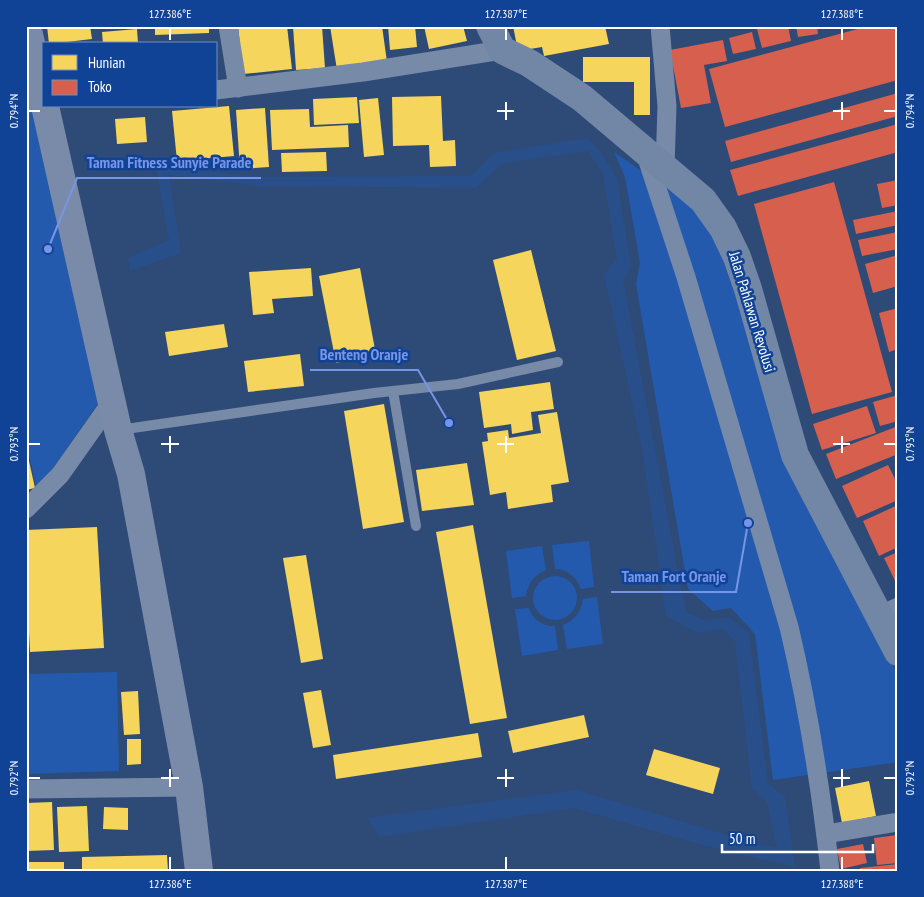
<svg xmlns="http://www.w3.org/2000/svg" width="924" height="897" font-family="'PT Sans Narrow',sans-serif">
	<rect width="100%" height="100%" fill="#2e4a77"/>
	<g fill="#245aad">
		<polygon points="32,105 106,392 37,491 30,458 26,459 26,106"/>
		<polygon points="614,152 704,214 738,288 787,457 898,676 898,762 773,780 755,634 731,608 713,611 688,589 636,284 640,262 625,177"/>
		<path d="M589 541 594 587 581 589C577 577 567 569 555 569L552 545Z"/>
		<path d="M542 546 546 570C534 575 528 583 526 596L512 598 506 551Z"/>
		<circle cx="555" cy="598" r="22"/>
		<path d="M597 597 603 644 567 649 563 625C575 620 581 612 583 599Z"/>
		<path d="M529 608C532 619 543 627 555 626L558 650 522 656 515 609Z"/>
		<polygon points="117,672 119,771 26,774 26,674"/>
	</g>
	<polygon fill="#294f8b" points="587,138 600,151 617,178 631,267 623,280 682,593 687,613 705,620 729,617 749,633 768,783 785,797 795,867 706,846 574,808 379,837 367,818 576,790 755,843 777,848 767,802 752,788 735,642 723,629 698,633 666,616 642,448 604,274 617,259 603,174 588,151 503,163 476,188 260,186 169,175 181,253 130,271 128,258 169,240 156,166 260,177 471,176 494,153"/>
	<g fill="#f6d55c">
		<polygon points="47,26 90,26 92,39 49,44"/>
		<polygon points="155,26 209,26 209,33 155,35"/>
		<polygon points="238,26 287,26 292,69 243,74"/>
		<polygon points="293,26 322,26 325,68 296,70"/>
		<polygon points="330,26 382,26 387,62 337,70"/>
		<polygon points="388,26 415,26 417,47 390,50"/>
		<polygon points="424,26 463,26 467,41 429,49"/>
		<polygon points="513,26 605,26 609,44 544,56 542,47 518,51"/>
		<polygon points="137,29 138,44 103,44 102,32"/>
		<polygon points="583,57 650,57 650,115 634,115 634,82 583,82"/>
		<polygon points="441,96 443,141 455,140 456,166 430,167 429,145 393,146 392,97"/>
		<polygon points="357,97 359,123 314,125 313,99"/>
		<polygon points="378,98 384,155 364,157 359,100"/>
		<polygon points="229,106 234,156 177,161 172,111"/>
		<polygon points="265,108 269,167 240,169 236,110"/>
		<polygon points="309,109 310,127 348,125 349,147 272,150 270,110"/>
		<polygon points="145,117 147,142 117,144 115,119"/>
		<polygon points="326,152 327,171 282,172 281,153"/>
		<polygon points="531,250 556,351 517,360 493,260"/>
		<polygon points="311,268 313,296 272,299 274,313 253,315 249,272"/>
		<polygon points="360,268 376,355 336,363 319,276"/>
		<polygon points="224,324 228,347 169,356 165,332"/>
		<polygon points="300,354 304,386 248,392 244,361"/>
		<polygon points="550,382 554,409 531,412 533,430 512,434 511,424 484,428 479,392"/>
		<polygon points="384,404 404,522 363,529 344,411"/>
		<polygon points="557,412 569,482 551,485 553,502 508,509 506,492 490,495 482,442 488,441 487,433 508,430 509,438 541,433 538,415"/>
		<polygon points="29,461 35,488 26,490 26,462"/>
		<polygon points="467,463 474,505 422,511 416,470"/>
		<polygon points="473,525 507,718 470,724 436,532"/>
		<polygon points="97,527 104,648 30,652 26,572 26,530"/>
		<polygon points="306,555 323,659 301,663 283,558"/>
		<polygon points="321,690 331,745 313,748 303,693"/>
		<polygon points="138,691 140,734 124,735 121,692"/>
		<polygon points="584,715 589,737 513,753 508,731"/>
		<polygon points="478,733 482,757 336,779 333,755"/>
		<polygon points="127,739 141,739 141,764 127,765"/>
		<polygon points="654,749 720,768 713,794 646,775"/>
		<polygon points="869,781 876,816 842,823 835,788"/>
		<polygon points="52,802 54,850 26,851 26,803"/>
		<polygon points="87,806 89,851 59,852 57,807"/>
		<polygon points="104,807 128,808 128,830 103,829"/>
		<polygon points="167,855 168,871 82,871 82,857"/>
		<rect x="26" y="862" width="38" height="9"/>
	</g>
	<g fill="#d6604d">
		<polygon points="767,26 788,26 791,41 762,48 757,29"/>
		<polygon points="796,26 817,26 818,34 798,37"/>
		<polygon points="869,26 895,26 898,36 898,80 725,127 709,69"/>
		<polygon points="752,32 756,49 733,54 729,38"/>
		<polygon points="723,40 727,61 704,65 711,103 681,108 670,50"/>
		<polygon points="898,93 898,116 731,162 725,141"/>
		<polygon points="898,124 898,152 738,196 730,170"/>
		<polygon points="898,180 898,205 882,208 877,184"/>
		<polygon points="834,182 892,392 812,414 754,204"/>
		<polygon points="898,211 898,225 856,234 853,220"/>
		<polygon points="898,232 898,249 862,256 858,240"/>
		<polygon points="898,255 898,286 873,293 865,264"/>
		<polygon points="898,308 898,349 889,352 879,313"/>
		<polygon points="898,395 898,421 880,426 873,402"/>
		<polygon points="867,406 876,433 822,450 813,424"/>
		<polygon points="898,426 898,454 836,479 826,454"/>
		<polygon points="888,465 898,485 898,500 857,518 842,486"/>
		<polygon points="898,505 898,547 879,556 863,521"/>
		<polygon points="898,552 898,587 884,558"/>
		<polygon points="898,835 898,863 877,865 874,838"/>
		<polygon points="863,844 867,863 841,869 837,849"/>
		<polygon points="898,864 898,871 860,871 860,868"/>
	</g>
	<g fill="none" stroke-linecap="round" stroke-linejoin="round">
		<g stroke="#778ba9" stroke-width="10">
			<polyline points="393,391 416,526"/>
			<polyline points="119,430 374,393 458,384 558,362"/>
		</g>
		<g stroke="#778ba9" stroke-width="19">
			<polyline points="228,26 238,88"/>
			<polyline points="660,26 667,106 665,167"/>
			<polyline points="216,90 363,72 502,50"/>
			<polyline points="26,103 44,101"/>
			<path d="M645 152 686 277 789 627C808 707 821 789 830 871"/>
			<polyline points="26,509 60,475 113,400"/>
			<polyline points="879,616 898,607"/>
			<polyline points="26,789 189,787"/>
			<polyline points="826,834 898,822"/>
		</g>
		<polyline stroke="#7286a6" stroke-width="28" points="490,26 502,50 529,63 582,98 703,200 723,228 737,257 748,289 795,455 898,652"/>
		<g stroke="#798ba9" stroke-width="28">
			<polyline points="27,26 44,100"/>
			<polyline points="45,106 118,430 131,474 189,787 199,871"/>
		</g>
	</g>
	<path fill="none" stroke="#fff" stroke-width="2" d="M170 28V40M506 28V40M842 28V40M506 102V120M842 102V120M28 111H40M497 111H514M833 111H850M884 111H896M170 436V453M506 436V453M842 436V453M28 444H40M161 444H179M497 444H514M833 444H850M884 444H896M170 769V787M506 769V787M842 769V787M28 778H40M161 778H179M497 778H514M833 778H850M884 778H896M170 857V870M506 857V870M842 857V870"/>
	<g text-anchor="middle" stroke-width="5" stroke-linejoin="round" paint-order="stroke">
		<g font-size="15" fill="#fff" stroke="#104395">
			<text transform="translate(752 312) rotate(73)" y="5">Jalan Pahlawan Revolusi</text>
		</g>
	</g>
	<path fill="none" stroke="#7795e8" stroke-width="2" d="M48 249L77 178H261M449 423L418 370H310M748 523L736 592H611"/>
	<g fill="#7795e8" stroke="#104395" stroke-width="2">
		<circle cx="48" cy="249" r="5"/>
		<circle cx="449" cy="423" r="5"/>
		<circle cx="748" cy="523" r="5"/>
	</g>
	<g font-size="16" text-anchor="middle" font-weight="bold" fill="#7795e8" stroke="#104395" stroke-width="5" stroke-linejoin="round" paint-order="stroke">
		<text x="169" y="168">Taman Fitness Sunyie Parade</text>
		<text x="364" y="360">Benteng Oranje</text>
		<text x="674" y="582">Taman Fort Oranje</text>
	</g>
	<rect width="924" height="897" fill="none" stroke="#104395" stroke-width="55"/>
	<rect x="42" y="42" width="175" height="65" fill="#104395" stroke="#708ebf"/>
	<rect x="52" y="55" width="25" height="15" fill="#f6d55c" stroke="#708ebf"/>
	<text x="88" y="68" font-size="15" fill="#ffffff">Hunian</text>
	<rect x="52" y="80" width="25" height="15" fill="#d6604d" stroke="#708ebf"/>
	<text x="88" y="92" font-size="15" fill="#ffffff">Toko</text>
	<path d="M722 844v8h151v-8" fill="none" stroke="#ffffff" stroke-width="2.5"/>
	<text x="729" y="844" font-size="15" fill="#ffffff" stroke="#104395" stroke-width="4" paint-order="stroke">50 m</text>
	<rect x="28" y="28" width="868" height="842" fill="none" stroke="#fff" stroke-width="2"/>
	<g font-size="12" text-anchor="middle" fill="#fff">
		<text x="170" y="18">127.386°E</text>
		<text x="506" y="18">127.387°E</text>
		<text x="842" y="18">127.388°E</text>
		<text transform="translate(14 111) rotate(-90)" y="4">0.794°N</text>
		<text transform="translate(910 111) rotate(-90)" y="4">0.794°N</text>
		<text transform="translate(14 444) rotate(-90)" y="4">0.793°N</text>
		<text transform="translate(910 444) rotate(-90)" y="4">0.793°N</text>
		<text transform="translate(14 778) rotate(-90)" y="4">0.792°N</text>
		<text transform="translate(910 778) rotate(-90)" y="4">0.792°N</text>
		<text x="170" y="888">127.386°E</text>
		<text x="506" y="888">127.387°E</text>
		<text x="842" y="888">127.388°E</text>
	</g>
</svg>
